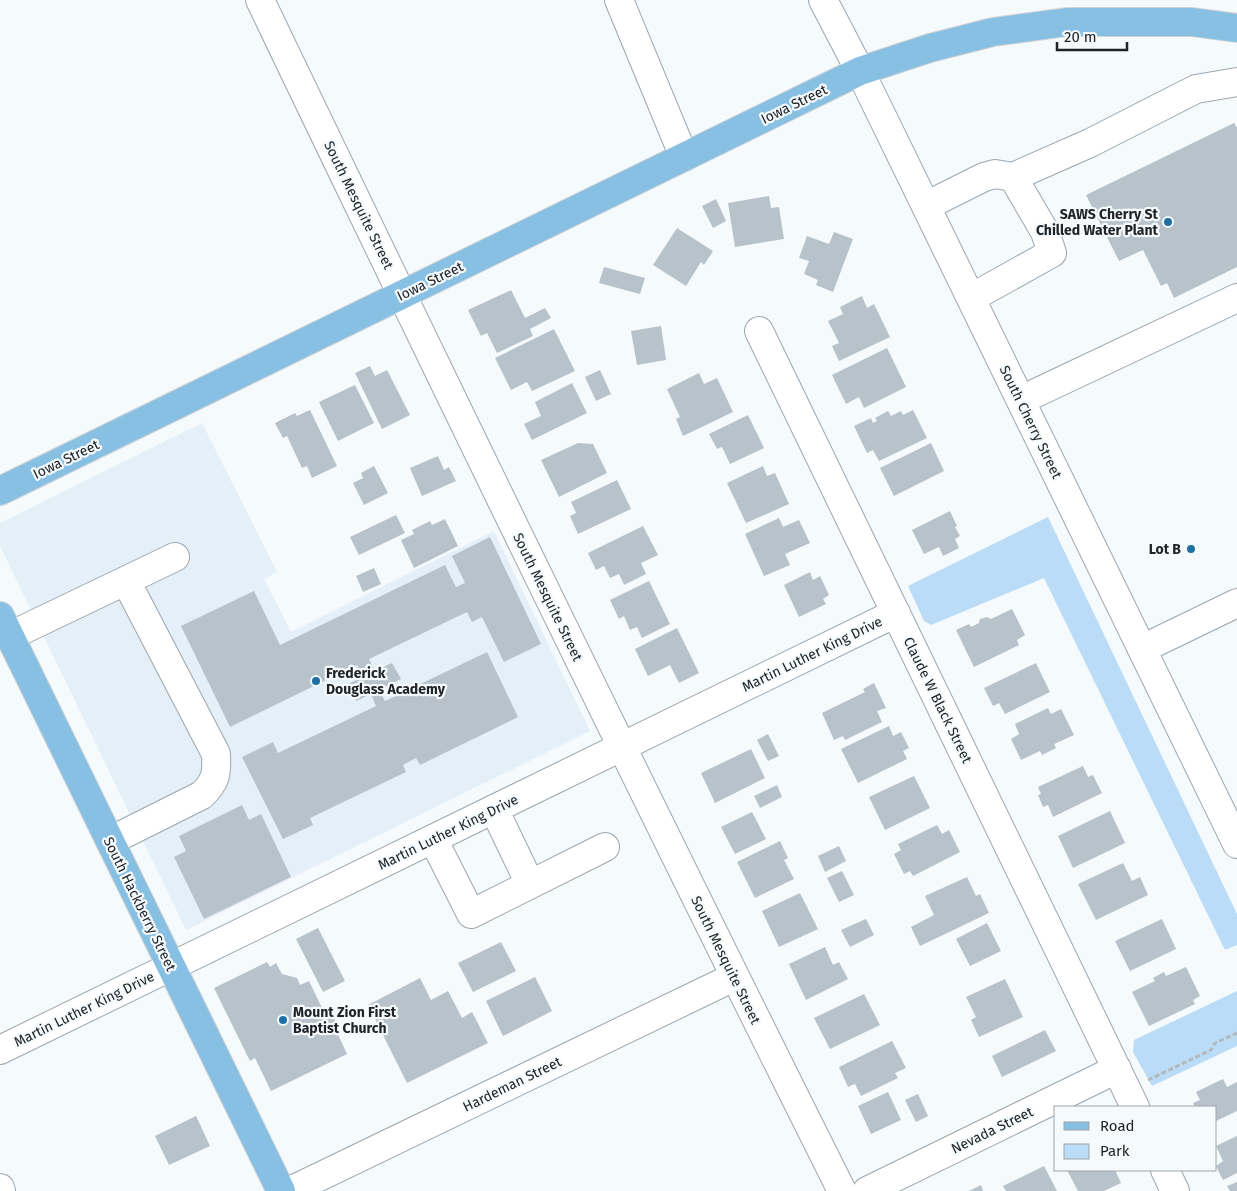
<svg xmlns="http://www.w3.org/2000/svg" width="1237" height="1191" font-family="'Fira Sans',sans-serif">
	<rect width="100%" height="100%" fill="#f5fafd"/>
	<polygon fill="#e4eff8" points="202,423 277,572 264,579 291,632 494,531 590,731 186,930 0,546 0,523"/>
	<g fill="#bbdcf6">
		<polygon points="1048,517 1237,914 1237,945 1225,950 1044,578 931,625 924,621 908,586"/>
		<polygon points="1237,991 1237,1046 1152,1086 1133,1052 1134,1040"/>
	</g>
	<g fill="#b7c2ca">
		<polygon points="1234,123 1237,128 1237,267 1174,298 1167,283 1161,286 1143,250 1119,261 1086,195"/>
		<polygon points="769,196 771,208 779,207 784,239 735,247 728,203"/>
		<polygon points="716,199 726,221 713,228 702,206"/>
		<polygon points="677,228 713,251 704,265 701,262 686,286 653,265"/>
		<polygon points="834,232 853,239 833,292 816,285 818,280 804,274 809,261 799,258 807,236 829,244"/>
		<polygon points="604,267 645,278 640,294 599,283"/>
		<polygon points="511,290 525,318 545,308 551,318 530,329 533,336 497,353 487,333 481,336 468,310"/>
		<polygon points="862,296 867,308 874,304 890,337 839,361 832,346 839,343 828,321 843,314 840,307"/>
		<polygon points="661,326 666,360 637,365 631,331"/>
		<polygon points="554,329 575,371 532,391 527,382 511,390 495,358"/>
		<polygon points="887,348 906,387 864,408 859,397 846,404 832,375"/>
		<polygon points="370,366 375,376 387,370 410,415 382,429 355,373"/>
		<polygon points="600,370 611,394 596,401 585,377"/>
		<polygon points="699,373 704,384 717,378 733,412 683,436 676,419 680,417 667,389"/>
		<polygon points="572,383 587,413 532,440 524,424 541,416 535,402"/>
		<polygon points="355,385 374,423 338,441 319,402"/>
		<polygon points="310,410 337,466 312,478 307,466 302,468 287,436 283,438 275,423 295,413 297,416"/>
		<polygon points="913,410 927,438 879,461 873,450 867,453 854,426 871,418 873,423 877,421 875,418 888,411 891,416 901,411 903,415"/>
		<polygon points="748,415 764,448 730,464 722,447 717,449 709,434"/>
		<polygon points="578,443 593,444 607,473 559,497 541,460"/>
		<polygon points="931,443 944,471 894,496 880,468"/>
		<polygon points="438,456 444,470 449,467 456,481 422,496 410,468"/>
		<polygon points="374,466 388,493 364,505 353,483 363,478 361,473"/>
		<polygon points="763,466 767,476 775,473 789,504 746,523 727,483"/>
		<polygon points="617,480 631,509 578,534 570,516 576,513 571,502"/>
		<polygon points="950,511 957,526 955,527 960,536 955,539 959,548 943,556 939,547 924,554 912,530"/>
		<polygon points="396,515 405,533 359,555 350,537"/>
		<polygon points="779,518 783,527 799,520 810,543 785,554 790,565 764,576 745,534"/>
		<polygon points="445,519 458,546 414,568 401,540 414,534 412,530 430,521 432,525"/>
		<polygon points="643,526 658,555 641,563 646,574 624,585 619,574 610,578 604,566 596,570 588,553"/>
		<polygon points="490,537 541,644 504,662 482,617 472,622 467,612 369,659 375,671 392,663 401,679 379,690 385,701 487,652 518,717 420,765 416,758 403,765 406,772 310,818 313,825 283,839 242,757 273,742 278,753 376,706 371,694 356,701 348,684 363,677 357,665 230,727 181,626 254,591 280,645 445,565 456,587 465,583 452,556"/>
		<polygon points="374,568 381,584 363,592 356,576"/>
		<polygon points="810,572 813,580 820,576 829,595 823,599 826,604 799,617 784,585"/>
		<polygon points="649,581 670,624 642,638 637,627 630,630 624,616 619,619 610,600"/>
		<polygon points="1012,609 1025,635 1017,640 1019,645 974,667 956,630 969,624 971,627 979,623 980,619 987,617 991,619"/>
		<polygon points="677,628 699,673 679,683 670,665 648,676 635,649"/>
		<polygon points="1036,663 1050,692 1005,714 999,703 993,706 984,688"/>
		<polygon points="874,683 886,708 877,711 882,722 845,740 843,736 834,740 822,713 865,692 863,689"/>
		<polygon points="1048,708 1051,714 1061,709 1074,735 1054,744 1056,748 1042,755 1040,751 1021,760 1011,739 1019,734 1015,724"/>
		<polygon points="889,726 893,736 901,732 909,748 903,751 907,759 858,783 841,749"/>
		<polygon points="768,734 779,756 768,761 757,740"/>
		<polygon points="751,749 765,778 715,803 701,773"/>
		<polygon points="1083,766 1088,777 1093,775 1102,793 1053,817 1048,805 1043,807 1038,795 1041,794 1038,787"/>
		<polygon points="914,776 930,808 885,830 869,797"/>
		<polygon points="777,785 782,797 760,808 754,796"/>
		<polygon points="242,805 249,820 261,814 291,877 204,919 174,857 186,851 179,836"/>
		<polygon points="1110,811 1125,843 1073,868 1058,836"/>
		<polygon points="752,812 766,839 735,854 721,827"/>
		<polygon points="937,825 942,834 949,830 960,852 913,876 910,871 904,874 894,854 901,850 898,844"/>
		<polygon points="780,841 788,858 784,860 794,879 755,898 737,862"/>
		<polygon points="839,846 846,861 825,872 818,856"/>
		<polygon points="1123,863 1132,881 1140,877 1148,895 1096,920 1078,884"/>
		<polygon points="842,871 854,895 839,902 827,878"/>
		<polygon points="967,877 976,896 980,894 989,913 920,946 911,927 934,915 925,896"/>
		<polygon points="800,893 818,929 779,947 762,911"/>
		<polygon points="866,919 874,935 850,947 841,930"/>
		<polygon points="1162,919 1176,949 1130,971 1115,941"/>
		<polygon points="987,923 1001,951 970,966 956,939"/>
		<polygon points="318,928 345,981 323,992 296,939"/>
		<polygon points="501,942 516,971 473,992 458,963"/>
		<polygon points="825,947 833,965 839,962 848,979 806,1000 789,964"/>
		<polygon points="267,962 270,967 276,963 282,974 297,978 300,985 309,981 324,1012 330,1010 339,1028 336,1030 347,1054 271,1091 255,1058 250,1061 214,988"/>
		<polygon points="1186,967 1200,996 1193,1000 1195,1004 1149,1026 1132,992 1155,981 1153,978 1164,972 1166,976"/>
		<polygon points="535,977 552,1011 503,1036 486,1001"/>
		<polygon points="420,978 431,1000 448,991 462,1018 472,1012 488,1043 407,1083 368,1005"/>
		<polygon points="1005,979 1023,1017 979,1037 971,1020 976,1017 966,997"/>
		<polygon points="864,994 880,1025 830,1049 814,1018"/>
		<polygon points="1045,1030 1056,1051 1002,1077 992,1056"/>
		<polygon points="892,1041 906,1068 895,1073 898,1078 861,1096 855,1084 848,1087 839,1067"/>
		<polygon points="1223,1079 1227,1087 1237,1082 1237,1111 1216,1121 1216,1107 1195,1107 1193,1103 1200,1100 1196,1092"/>
		<polygon points="888,1092 901,1120 871,1134 858,1106"/>
		<polygon points="918,1094 928,1116 916,1122 905,1100"/>
		<polygon points="196,1116 210,1146 169,1165 155,1136"/>
		<polygon points="1237,1136 1237,1173 1223,1180 1216,1166 1223,1161 1216,1146"/>
		<polygon points="1044,1166 1057,1191 1006,1191 1003,1186"/>
		<polygon points="1067,1170 1115,1170 1121,1183 1104,1191 1078,1191"/>
		<polygon points="1237,1182 1237,1191 1230,1191 1227,1186"/>
		<polygon points="981,1185 983,1191 969,1191"/>
	</g>
	<g fill="none" stroke-linecap="round" stroke-linejoin="round">
		<g stroke="#9ba6ae" stroke-width="30">
			<g id="minor">
				<path d="M260 0C451 398 644 796 842 1191"/>
				<polyline points="619,0 684,157"/>
				<polyline points="823,0 860,71 1237,844"/>
				<polyline points="1013,177 1090,143 1196,89 1237,82"/>
				<polyline points="926,206 984,177 995,174 1013,177 1045,232 1052,253 971,298"/>
				<polyline points="759,331 1135,1107"/>
				<polyline points="1021,400 1237,298"/>
				<polyline points="10,636 175,557"/>
				<polyline points="1142,649 1237,603"/>
				<polyline points="494,809 530,884"/>
				<polyline points="433,839 471,914 605,847"/>
				<path d="M110 841 202 795C216 781 217 774 216 754L126 581"/>
				<polyline points="0,1050 896,613"/>
				<polyline points="1165,1170 1175,1191"/>
				<polyline points="0,1188 1,1191"/>
				<polyline points="290,1191 734,977"/>
				<polyline points="867,1191 1117,1069"/>
			</g>
		</g>
		<g stroke="#d2d3d4" stroke-width="30">
			<g id="major">
				<polyline points="0,491 860,71 930,48 993,32 1067,22 1192,22 1237,28"/>
				<polyline points="0,616 281,1191"/>
			</g>
		</g>
		<polyline stroke="#b4b9bc" stroke-width="3" stroke-dasharray="5 2.5" stroke-linecap="butt" points="1148,1080 1211,1050 1215,1043 1237,1033"/>
		<use href="#minor" stroke="#fff" stroke-width="28"/>
		<use href="#major" stroke="#88c0e4" stroke-width="28"/>
	</g>
	<g fill="#1f70a1" stroke="#f5fafd" stroke-width="2">
		<circle cx="1168" cy="222" r="5"/>
		<circle cx="1191" cy="549" r="5"/>
		<circle cx="316" cy="681" r="5"/>
		<circle cx="283" cy="1020" r="5"/>
	</g>
	<g text-anchor="middle" stroke-width="4.5" stroke-linejoin="round" paint-order="stroke">
		<g font-size="14" fill="#202428" stroke="#f5fafd">
			<text transform="translate(794 104) rotate(-26)" y="5">Iowa Street</text>
			<text transform="translate(359 205) rotate(64)" y="5">South Mesquite Street</text>
			<text transform="translate(430 281) rotate(-26)" y="5">Iowa Street</text>
			<text transform="translate(1031 422) rotate(64)" y="5">South Cherry Street</text>
			<text transform="translate(66 459) rotate(-26)" y="5">Iowa Street</text>
			<text transform="translate(548 597) rotate(64)" y="5">South Mesquite Street</text>
			<text transform="translate(812 654) rotate(-26)" y="5">Martin Luther King Drive</text>
			<text transform="translate(938 700) rotate(64)" y="5">Claude W Black Street</text>
			<text transform="translate(448 832) rotate(-26)" y="5">Martin Luther King Drive</text>
			<text transform="translate(140 904) rotate(64)" y="5">South Hackberry Street</text>
			<text transform="translate(726 960) rotate(64)" y="5">South Mesquite Street</text>
			<text transform="translate(84 1009) rotate(-26)" y="5">Martin Luther King Drive</text>
			<text transform="translate(512 1084) rotate(-26)" y="5">Hardeman Street</text>
			<text transform="translate(992 1130) rotate(-26)" y="5">Nevada Street</text>
		</g>
		<g font-size="14" font-weight="bold" fill="#202428" stroke="#f5fafd" text-anchor="end">
			<text x="1158" y="219">SAWS Cherry St<tspan x="1158" dy="16">Chilled Water Plant</tspan></text>
			<text x="1181" y="554">Lot B</text>
			<text x="326" y="678" text-anchor="start">Frederick<tspan x="326" dy="16">Douglass Academy</tspan></text>
			<text x="293" y="1017" text-anchor="start">Mount Zion First<tspan x="293" dy="16">Baptist Church</tspan></text>
		</g>
	</g>
	<rect x="1054" y="1106" width="162" height="65" fill="#f5fafd" stroke="#a0a4a8"/>
	<rect x="1064" y="1122" width="25" height="8" fill="#88c0e4" stroke="#a0a4a8"/>
	<text x="1100" y="1131" font-size="15" fill="#202428">Road</text>
	<rect x="1064" y="1144" width="25" height="15" fill="#bbdcf6" stroke="#a0a4a8"/>
	<text x="1100" y="1156" font-size="15" fill="#202428">Park</text>
	<path d="M1057 42v8h70v-8" fill="none" stroke="#202428" stroke-width="2.5"/>
	<text x="1064" y="42" font-size="15" fill="#202428" stroke="#f5fafd" stroke-width="4" paint-order="stroke">20 m</text>
</svg>
